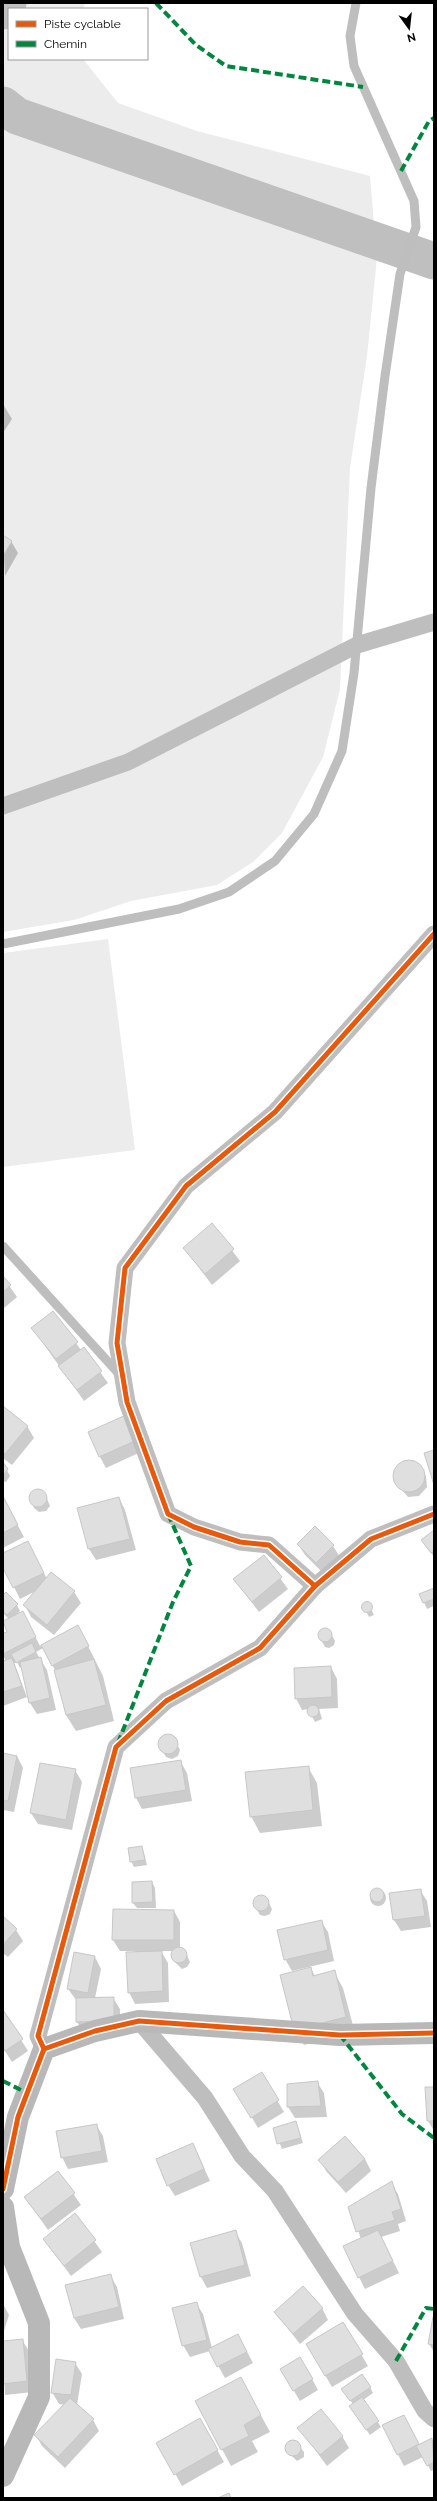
<svg xmlns="http://www.w3.org/2000/svg" width="437" height="2501" font-family="Raleway,sans-serif">
	<rect width="100%" height="100%" fill="#fff"/>
	<g fill="#ececec">
		<polygon points="3,3 85,3 83,9 9,9 9,59 83,59 118,103 197,131 370,176 377,258 367,356 350,468 340,689 323,757 282,833 253,862 217,885 131,901 74,920 3,932"/>
		<polygon points="108,939 135,1150 3,1167 3,953"/>
	</g>
	<g fill="#0003">
		<polygon points="3,404 12,419 3,433"/>
		<polygon points="3,536 11,541 18,553 5,576"/>
		<polygon points="212,1224 240,1261 212,1285 184,1248"/>
		<polygon points="3,1277 17,1297 3,1309"/>
		<polygon points="53,1312 81,1350 83,1348 108,1383 84,1401 33,1329"/>
		<polygon points="3,1408 27,1426 34,1438 12,1465 3,1458"/>
		<polygon points="125,1416 143,1451 106,1468 100,1457"/>
		<polygon points="414,1462 426,1476 427,1487 419,1496 408,1497 396,1483 395,1471 402,1463"/>
		<polygon points="3,1463 10,1476 6,1482 3,1481"/>
		<polygon points="40,1490 45,1494 50,1506 46,1511 39,1512 34,1508 30,1496 33,1491"/>
		<polygon points="3,1498 24,1537 3,1548"/>
		<polygon points="119,1498 125,1510 136,1550 96,1560 89,1549 78,1508"/>
		<polygon points="434,1531 434,1557 422,1540"/>
		<polygon points="28,1543 47,1579 74,1592 81,1603 54,1635 31,1617 25,1605 36,1591 20,1599 3,1565 3,1554"/>
		<polygon points="298,1544 333,1546 340,1557 323,1573 305,1555"/>
		<polygon points="264,1556 288,1589 259,1612 234,1579"/>
		<polygon points="434,1589 434,1606 427,1609 420,1594"/>
		<polygon points="3,1597 17,1605 20,1611 14,1617 29,1624 40,1646 78,1626 103,1676 114,1721 76,1731 66,1715 55,1670 43,1648 36,1652 47,1670 56,1710 37,1714 30,1703 22,1667 20,1668 17,1662 14,1663 27,1697 3,1706 3,1662 6,1661 3,1656 3,1635 8,1632 3,1622 9,1619 3,1613"/>
		<polygon points="365,1603 368,1603 374,1615 369,1617 363,1605"/>
		<polygon points="324,1629 329,1630 335,1641 334,1645 329,1648 325,1647 319,1636 320,1631"/>
		<polygon points="331,1667 337,1679 338,1708 319,1709 322,1719 315,1722 308,1709 302,1710 296,1698"/>
		<polygon points="167,1735 174,1738 180,1750 178,1756 172,1759 166,1757 159,1745 161,1738"/>
		<polygon points="3,1754 17,1756 23,1768 14,1812 3,1810"/>
		<polygon points="180,1761 187,1773 192,1801 142,1809 136,1798"/>
		<polygon points="308,1767 317,1783 322,1826 260,1833 251,1816"/>
		<polygon points="75,1770 82,1782 72,1830 38,1824 31,1813"/>
		<polygon points="142,1847 147,1865 134,1867 131,1861"/>
		<polygon points="152,1882 155,1888 156,1908 137,1908 133,1903"/>
		<circle cx="378" cy="1898" r="8"/>
		<polygon points="420,1890 427,1901 431,1927 401,1931 394,1920 391,1894"/>
		<polygon points="261,1896 266,1898 272,1909 270,1914 265,1916 260,1915 254,1904 256,1899"/>
		<polygon points="174,1911 180,1922 180,1947 185,1951 190,1962 187,1967 182,1969 173,1960 173,1951 161,1951 168,1963 169,2002 135,2004 129,1992 135,1951 120,1951 113,1940"/>
		<polygon points="3,1918 16,1930 23,1941 8,1957 3,1953"/>
		<polygon points="321,1921 328,1932 334,1961 292,1971 285,1959"/>
		<polygon points="95,1957 101,1969 95,1998 113,1998 120,2009 120,2032 84,2033 77,2022 77,2001 68,1989"/>
		<polygon points="311,1969 315,1976 334,1972 343,1988 355,2033 304,2045 295,2029"/>
		<polygon points="3,2011 28,2051 12,2062 3,2048"/>
		<polygon points="261,2073 284,2112 258,2128 235,2089"/>
		<polygon points="317,2082 324,2093 327,2117 295,2118 288,2107"/>
		<polygon points="434,2088 434,2131 428,2121"/>
		<polygon points="296,2123 303,2143 282,2149 274,2129"/>
		<polygon points="96,2125 103,2136 108,2162 68,2169 62,2157"/>
		<polygon points="345,2137 365,2159 371,2171 346,2193 326,2171 320,2160"/>
		<polygon points="193,2144 210,2181 175,2196 168,2185"/>
		<polygon points="58,2172 81,2205 48,2230 25,2197"/>
		<polygon points="391,2183 398,2194 406,2221 398,2224 400,2231 381,2237 399,2273 365,2289 359,2277 361,2239 350,2208"/>
		<polygon points="75,2214 102,2252 71,2276 44,2239"/>
		<polygon points="235,2232 242,2243 251,2276 207,2288 201,2277 192,2244"/>
		<polygon points="110,2275 117,2287 124,2319 81,2329 74,2318"/>
		<polygon points="196,2303 203,2314 212,2348 244,2346 253,2363 225,2378 210,2351 190,2357 183,2345"/>
		<polygon points="3,2304 9,2315 3,2334"/>
		<polygon points="322,2308 328,2320 300,2344 275,2312"/>
		<polygon points="434,2318 434,2352 429,2344"/>
		<polygon points="343,2323 368,2366 332,2387 307,2344"/>
		<polygon points="22,2340 29,2351 33,2392 5,2395 3,2342"/>
		<polygon points="75,2363 82,2374 77,2405 93,2420 99,2431 65,2468 42,2446 36,2435 65,2405 59,2404 52,2392"/>
		<polygon points="241,2379 270,2432 252,2441 258,2452 231,2466 197,2402"/>
		<polygon points="312,2379 318,2390 300,2401 288,2381"/>
		<polygon points="370,2387 373,2393 363,2400 381,2427 370,2435 353,2411 353,2404 342,2390"/>
		<polygon points="200,2420 224,2462 182,2486 158,2443"/>
		<polygon points="383,2426 410,2427 419,2446 432,2439 434,2443 434,2470 431,2471 423,2457 404,2466"/>
		<polygon points="299,2428 342,2436 349,2448 327,2466"/>
		<polygon points="294,2440 304,2452 304,2457 297,2461 286,2450 290,2442"/>
	</g>
	<g fill="none" stroke-linecap="round" stroke-linejoin="round">
		<g stroke="#bfbfbf" stroke-width="37">
			<polyline points="3,11 8,3"/>
			<polyline points="3,105 17,116 434,261"/>
		</g>
	</g>
	<g fill="#dfdfdf" stroke="#c7c7c7">
		<polygon points="3,535 12,541 3,556"/>
		<polygon points="212,1223 234,1249 205,1274 183,1248"/>
		<polygon points="3,1276 11,1285 3,1292"/>
		<polygon points="53,1311 78,1342 56,1359 31,1328"/>
		<polygon points="84,1347 102,1371 77,1390 58,1366"/>
		<polygon points="3,1406 28,1426 5,1454 3,1453"/>
		<polygon points="126,1415 137,1440 99,1457 88,1432"/>
		<polygon points="434,1450 434,1485 424,1453"/>
		<circle cx="409" cy="1476" r="16"/>
		<polygon points="3,1462 8,1469 3,1476"/>
		<circle cx="38" cy="1498" r="9"/>
		<polygon points="3,1496 18,1525 3,1533"/>
		<polygon points="119,1497 130,1539 88,1549 77,1508"/>
		<polygon points="315,1526 334,1545 316,1563 297,1544"/>
		<polygon points="434,1530 434,1551 431,1553 421,1540"/>
		<polygon points="28,1541 44,1573 13,1588 3,1568 3,1553"/>
		<polygon points="264,1555 282,1577 252,1602 233,1579"/>
		<polygon points="51,1572 75,1591 47,1625 23,1605"/>
		<polygon points="434,1588 434,1599 423,1603 419,1594"/>
		<polygon points="6,1592 18,1604 7,1615 3,1612 3,1595"/>
		<circle cx="367" cy="1607" r="5.5"/>
		<polygon points="23,1611 36,1637 3,1654 3,1633 7,1632 3,1621"/>
		<polygon points="78,1625 89,1646 52,1666 41,1645"/>
		<circle cx="325" cy="1635" r="7"/>
		<polygon points="32,1643 36,1652 16,1663 11,1654"/>
		<polygon points="41,1657 50,1698 29,1703 20,1662"/>
		<polygon points="12,1658 22,1686 3,1692 3,1661"/>
		<polygon points="94,1659 106,1705 66,1715 54,1670"/>
		<polygon points="331,1666 332,1697 295,1699 294,1668"/>
		<circle cx="313" cy="1711" r="6"/>
		<circle cx="168" cy="1744" r="10"/>
		<polygon points="3,1753 17,1756 8,1801 3,1800"/>
		<polygon points="181,1760 186,1790 135,1798 130,1768"/>
		<polygon points="40,1763 76,1769 66,1820 30,1813"/>
		<polygon points="309,1766 313,1810 250,1817 245,1772"/>
		<polygon points="142,1846 145,1860 130,1862 128,1848"/>
		<polygon points="152,1881 153,1902 132,1903 132,1882"/>
		<circle cx="377" cy="1895" r="7"/>
		<polygon points="421,1889 425,1916 393,1920 389,1893"/>
		<circle cx="261" cy="1903" r="8"/>
		<polygon points="113,1909 174,1910 174,1940 112,1940"/>
		<polygon points="3,1916 17,1929 3,1945"/>
		<polygon points="322,1920 328,1950 284,1960 277,1930"/>
		<circle cx="179" cy="1955" r="8"/>
		<polygon points="162,1951 163,1991 128,1993 126,1952"/>
		<polygon points="74,1952 95,1956 88,1993 67,1989"/>
		<polygon points="311,1967 313,1976 335,1970 346,2017 294,2030 280,1975"/>
		<polygon points="114,1997 114,2021 76,2022 76,1998"/>
		<polygon points="3,2010 23,2039 5,2051 3,2048"/>
		<polygon points="262,2072 279,2100 251,2118 233,2089"/>
		<polygon points="318,2081 321,2106 287,2107 287,2084"/>
		<polygon points="425,2087 434,2087 434,2121 427,2121"/>
		<polygon points="296,2121 301,2138 277,2144 273,2128"/>
		<polygon points="97,2124 102,2151 61,2158 56,2131"/>
		<polygon points="345,2136 365,2159 338,2182 318,2160"/>
		<polygon points="193,2143 204,2169 167,2186 156,2159"/>
		<polygon points="58,2171 75,2193 41,2219 24,2197"/>
		<polygon points="392,2181 401,2209 392,2212 395,2220 356,2232 348,2207"/>
		<polygon points="75,2213 96,2240 64,2266 43,2239"/>
		<polygon points="236,2230 245,2265 200,2277 190,2243"/>
		<polygon points="378,2230 393,2261 358,2278 343,2246"/>
		<polygon points="111,2274 119,2307 74,2318 65,2285"/>
		<polygon points="303,2286 323,2308 293,2334 274,2312"/>
		<polygon points="197,2302 207,2340 182,2346 172,2308"/>
		<polygon points="433,2317 434,2317 434,2345 428,2344"/>
		<polygon points="343,2322 363,2354 325,2376 306,2344"/>
		<polygon points="238,2334 247,2352 217,2367 208,2349"/>
		<polygon points="23,2339 27,2381 3,2384 3,2341"/>
		<polygon points="300,2357 313,2379 293,2391 280,2369"/>
		<polygon points="56,2359 76,2362 71,2395 51,2393"/>
		<polygon points="362,2374 371,2387 350,2401 341,2389"/>
		<polygon points="241,2377 261,2415 244,2425 249,2436 221,2450 195,2401"/>
		<polygon points="362,2397 379,2421 366,2430 349,2406"/>
		<polygon points="70,2398 94,2419 58,2457 34,2435"/>
		<polygon points="321,2409 343,2436 320,2455 297,2428"/>
		<polygon points="404,2415 419,2444 397,2455 382,2425"/>
		<polygon points="200,2418 218,2450 174,2475 156,2443"/>
		<polygon points="432,2438 434,2462 427,2466 416,2446"/>
		<circle cx="293" cy="2448" r="8"/>
		<polygon points="229,2493 231,2498 218,2498"/>
	</g>
	<g fill="none" stroke-linecap="round" stroke-linejoin="round">
		<g stroke="#bebebe" stroke-width="9">
			<polyline points="3,944 179,909 229,892 275,861 314,814 342,751 354,673 371,488 385,376 400,274 416,227 414,201 354,66 350,36 356,3"/>
			<polyline points="3,1246 120,1375"/>
		</g>
		<g stroke="#bebebe" stroke-width="17">
			<polyline points="3,806 128,762 357,645 434,622"/>
			<polyline points="315,1586 269,1545 240,1542 194,1527 168,1514 127,1402 123,1378 117,1343 125,1268 186,1186 275,1112 434,934"/>
			<polyline points="139,2021 205,2098 242,2156 275,2191 355,2314 396,2361 425,2411 434,2419"/>
			<polyline points="44,2049 38,2036 116,1747 166,1701 260,1648 315,1586 371,1539 434,1514"/>
		</g>
		<g stroke="#b8b8b8" stroke-width="22">
			<polyline points="3,2189 18,2117 44,2049 95,2031 139,2021 340,2035 434,2033"/>
			<polyline points="3,2207 9,2247 39,2323 39,2397 3,2476"/>
		</g>
		<g stroke="#00873e" stroke-width="4" stroke-dasharray="8 4" stroke-linecap="butt">
			<polyline points="156,3 196,45 226,66 363,87"/>
			<polyline points="401,171 429,121 434,118"/>
			<polyline points="118,1743 173,1602 191,1566 168,1514"/>
			<polyline points="340,2035 402,2114 434,2138"/>
			<polyline points="3,2081 27,2093"/>
			<polyline points="396,2361 426,2308 434,2309"/>
		</g>
		<g stroke="#fff" stroke-width="8">
			<g id="cycleway">
				<polyline points="315,1586 269,1545 240,1542 194,1527 168,1514 127,1402 123,1378 117,1343 125,1268 186,1186 275,1112 434,934"/>
				<polyline points="44,2049 38,2036 116,1747 166,1701 260,1648 315,1586 371,1539 434,1514"/>
				<polyline points="3,2189 18,2117 44,2049 95,2031 139,2021 340,2035 434,2033"/>
			</g>
		</g>
		<use href="#cycleway" stroke="#e8590c" stroke-width="5"/>
	</g>
	<rect width="437" height="2501" fill="none" stroke="#000000" stroke-width="8"/>
	<rect x="8" y="8" width="140" height="52" fill="#ffffff" stroke="#999999"/>
	<rect x="16" y="21" width="20" height="6" fill="#e8590c" stroke="#999999"/>
	<text x="44" y="28" font-size="12" fill="#000000">Piste cyclable</text>
	<rect x="16" y="41" width="20" height="6" fill="#00873e" stroke="#999999"/>
	<text x="44" y="48" font-size="12" fill="#000000">Chemin</text>
	<g transform="translate(409 28) rotate(165)" stroke="#ffffff" stroke-width="3" paint-order="stroke">
	<path d="M0-3L7 15L0 10L-7 15Z" fill="#000000"/>
	<text y="-6" font-size="11" font-weight="bold" text-anchor="middle" fill="#000000">N</text>
	</g>
</svg>
